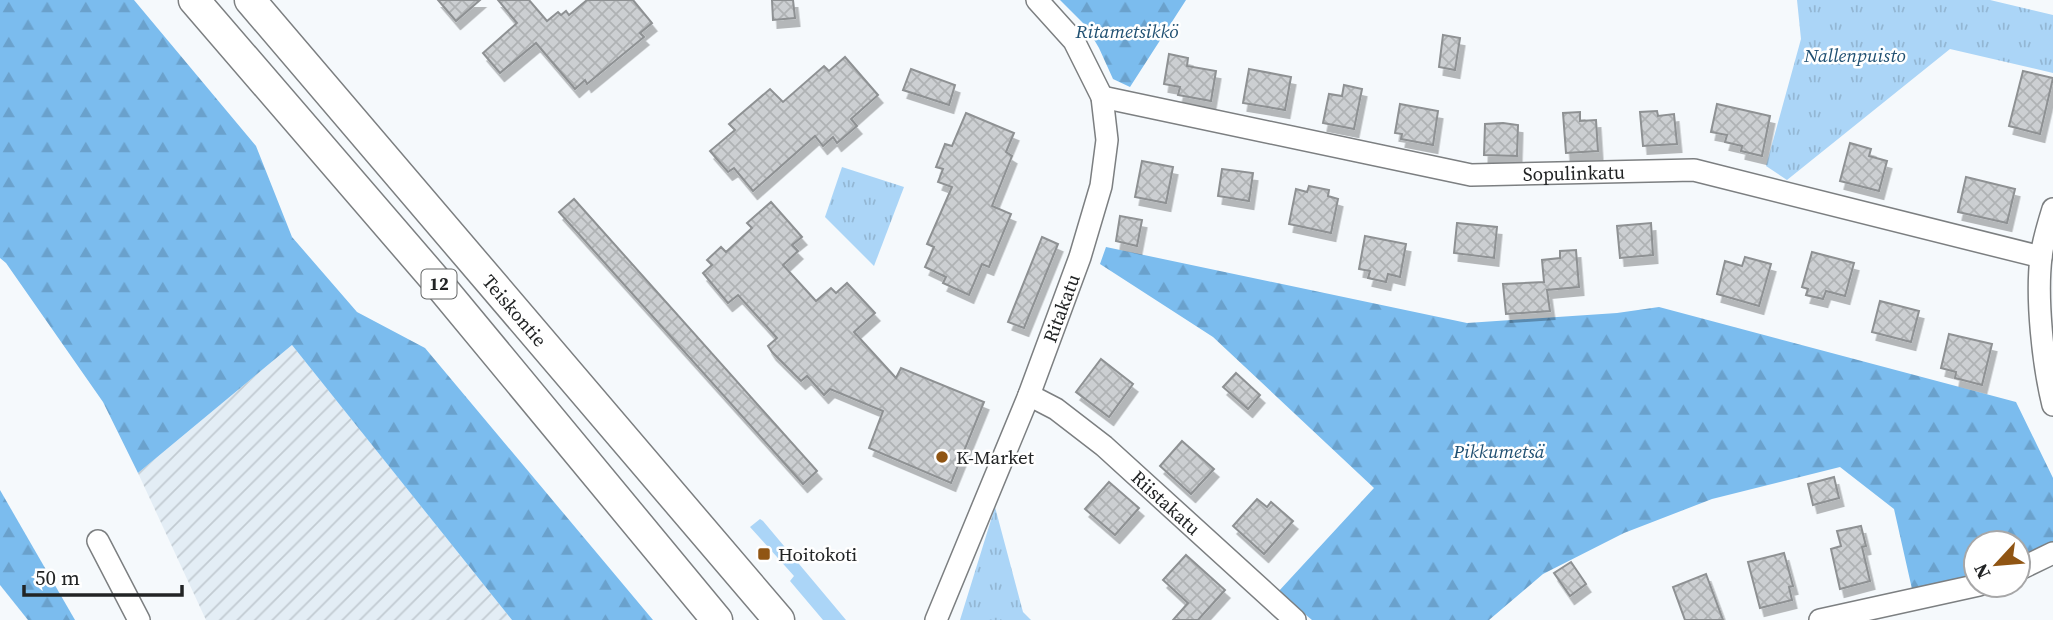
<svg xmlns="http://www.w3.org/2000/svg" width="2053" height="620" font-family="'Source Serif 4',serif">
	<defs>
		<pattern id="industrial-furrows" width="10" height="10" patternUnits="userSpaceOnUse" patternTransform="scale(1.75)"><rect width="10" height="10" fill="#e3edf5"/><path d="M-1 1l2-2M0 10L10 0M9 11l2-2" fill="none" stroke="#c2cbd2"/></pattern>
		<pattern id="forest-firs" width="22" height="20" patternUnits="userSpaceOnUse" patternTransform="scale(1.75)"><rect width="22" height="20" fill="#7bbcee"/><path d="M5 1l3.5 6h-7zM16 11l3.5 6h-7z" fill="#6aa1cc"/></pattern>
		<pattern id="park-tufts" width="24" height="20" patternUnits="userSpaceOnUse" patternTransform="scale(1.75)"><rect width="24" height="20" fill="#abd5f7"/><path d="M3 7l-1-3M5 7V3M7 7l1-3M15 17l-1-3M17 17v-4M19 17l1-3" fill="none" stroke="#93b7d4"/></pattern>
		<pattern id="building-cross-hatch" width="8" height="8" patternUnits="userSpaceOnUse" patternTransform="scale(1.75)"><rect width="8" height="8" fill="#cccfd2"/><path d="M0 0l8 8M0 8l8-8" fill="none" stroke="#afb2b4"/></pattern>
		<filter id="shadow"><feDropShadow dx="4.5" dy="8" stdDeviation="0" flood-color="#0004"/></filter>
	</defs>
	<rect width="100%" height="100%" fill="#f5f9fc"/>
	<polygon fill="url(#industrial-furrows)" points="292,345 512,620 206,620 138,473"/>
	<polygon fill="#abd5f7" points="760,519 763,521 846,620 823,620 790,581 794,576 750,527"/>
	<g fill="url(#forest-firs)">
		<polygon points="0,0 134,0 256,146 292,237 357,312 425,348 653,620 512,620 292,345 138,473 103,402 6,263 0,258"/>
		<polygon points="1060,0 1186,0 1130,87 1113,79 1099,48 1086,26"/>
		<polygon points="1106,247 1467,323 1617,313 1659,307 2016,402 2053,478 2053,542 2018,558 2018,543 1976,543 1976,574 1912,589 1894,509 1840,467 1712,499 1624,533 1543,574 1489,620 1312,620 1278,592 1374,488 1213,337 1100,264"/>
		<polygon points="0,490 75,620 28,620 0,585"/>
	</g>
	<g fill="url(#park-tufts)">
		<polygon points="1797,0 1990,0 2053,15 2053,73 1950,49 1787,180 1766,166 1801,39"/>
		<polygon points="842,167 904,187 874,266 825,217"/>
		<polygon points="995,507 1023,612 1031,620 960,620"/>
	</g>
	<g fill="url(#building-cross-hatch)" stroke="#8e9193" stroke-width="2" filter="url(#shadow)">
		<polygon points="438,0 480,0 456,21"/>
		<polygon points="498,0 529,0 547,21 558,12 561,15 566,11 569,15 587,0 633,0 652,23 640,33 644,37 587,84 585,80 575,89 536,43 500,73 483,53 517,23"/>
		<polygon points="772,0 793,0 795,18 773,20"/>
		<polygon points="1443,35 1460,38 1455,70 1439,67"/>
		<polygon points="1169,54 1188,58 1187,66 1216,71 1211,101 1178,95 1180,87 1164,84"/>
		<polygon points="845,57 878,95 851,119 857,126 837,143 833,137 823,146 815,136 753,191 734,168 728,172 710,151 735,130 729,124 770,89 783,102 824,66 829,71"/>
		<polygon points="911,69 955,85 949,105 903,90"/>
		<polygon points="1249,69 1291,77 1285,110 1243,103"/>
		<polygon points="2023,71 2053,78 2040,134 2009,126"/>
		<polygon points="1344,85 1362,89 1354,129 1323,123 1329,94 1342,96"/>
		<polygon points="1400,104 1438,111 1433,145 1401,139 1402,134 1395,133"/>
		<polygon points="1717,104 1770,116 1762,156 1741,151 1742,146 1725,142 1727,135 1711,132"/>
		<polygon points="1657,111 1658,116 1674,114 1677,144 1643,146 1640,112"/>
		<polygon points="1580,112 1580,121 1596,120 1598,151 1566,153 1563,113"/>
		<polygon points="966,113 1014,133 1006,152 1012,156 992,206 1011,214 989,267 982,264 969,295 943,283 946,277 925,267 934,247 927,244 952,187 938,182 943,169 936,167 945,144 952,146"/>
		<polygon points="1503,123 1518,125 1517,156 1484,155 1485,124"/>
		<polygon points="1850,143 1871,149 1869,156 1887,161 1879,191 1840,181"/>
		<polygon points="1142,161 1173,167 1166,203 1135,197"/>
		<polygon points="1222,169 1253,173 1249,201 1218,196"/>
		<polygon points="1966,177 2015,189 2007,223 1958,212"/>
		<polygon points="1309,186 1329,190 1328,196 1338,199 1331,233 1289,224 1296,189 1307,192"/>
		<polygon points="574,199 817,471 803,484 559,212"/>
		<polygon points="771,202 802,237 792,245 798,251 783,265 816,301 831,288 836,293 847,283 875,313 854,332 896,378 901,368 984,402 951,483 869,448 883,411 830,389 824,395 807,376 801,381 772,352 768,346 777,338 738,295 728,303 703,273 712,265 707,260 721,247 726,252 752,228 747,223"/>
		<polygon points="1120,216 1142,220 1137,246 1116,241"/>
		<polygon points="1457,223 1497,227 1494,258 1454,253"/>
		<polygon points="1651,223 1653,255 1620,258 1617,226"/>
		<polygon points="1365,236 1406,244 1400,277 1388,274 1386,282 1368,278 1370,271 1359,269"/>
		<polygon points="1042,237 1058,244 1024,328 1008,322"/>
		<polygon points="1576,250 1579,287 1547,290 1550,311 1506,314 1503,284 1544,282 1542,260 1560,258 1560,251"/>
		<polygon points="1812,252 1854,263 1845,296 1826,291 1823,299 1806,295 1808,289 1802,287"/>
		<polygon points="1745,257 1771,264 1759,306 1717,294 1725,261 1742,266"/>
		<polygon points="1880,301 1919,311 1911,342 1872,332"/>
		<polygon points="1949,334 1992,344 1982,385 1955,378 1956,372 1941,368"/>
		<polygon points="1101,359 1133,384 1109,417 1076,392"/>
		<polygon points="1236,373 1260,395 1248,409 1223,387"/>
		<polygon points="1182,441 1214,469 1191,494 1160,466"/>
		<polygon points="1834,477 1839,498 1813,505 1808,484"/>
		<polygon points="1109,482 1139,508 1115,535 1085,509"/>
		<polygon points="1257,499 1267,507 1271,502 1293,521 1264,554 1233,526"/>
		<polygon points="1861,526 1866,546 1862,547 1870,581 1840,589 1831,549 1841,546 1837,531"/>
		<polygon points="1784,553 1793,586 1789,587 1792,600 1760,608 1748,562"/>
		<polygon points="1186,555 1225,590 1198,620 1173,620 1188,603 1163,580"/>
		<polygon points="1571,562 1586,584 1570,596 1554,573"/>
		<polygon points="1706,574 1723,620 1685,620 1673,587"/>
	</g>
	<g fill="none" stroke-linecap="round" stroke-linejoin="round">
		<g stroke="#7c7f81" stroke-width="24">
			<g id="minor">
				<path id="s1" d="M1102 97 1471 175 1694 170 2041 257"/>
				<path d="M2053 209C2048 225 2043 241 2041 257 2036 299 2043 364 2053 405"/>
				<path id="s2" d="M1029 395 1056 409 1104 446 1295 620"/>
				<polyline points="98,541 139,620"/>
				<polyline points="2018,570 2053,553"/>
				<path id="s3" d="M936 620 1029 395 1080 257 1101 186 1107 140 1102 97 1074 41 1037 0"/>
				<polyline points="1820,620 1979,585"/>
			</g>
		</g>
		<g stroke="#7c7f81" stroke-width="33">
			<g id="highway">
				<polyline points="194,0 438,283 717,620"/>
				<path id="s4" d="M250 0 779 620"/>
			</g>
		</g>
		<use href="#minor" stroke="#fff" stroke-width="21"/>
		<use href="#highway" stroke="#fff" stroke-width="30"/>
	</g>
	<g fill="#905513" stroke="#fff" stroke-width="2.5">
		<circle cx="942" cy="457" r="7"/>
		<rect x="757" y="547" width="14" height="14" rx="3.5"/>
	</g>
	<g text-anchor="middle" stroke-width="5" stroke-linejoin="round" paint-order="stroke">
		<rect fill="#fff" stroke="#646666" stroke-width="2" x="421.5" y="269.5" width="35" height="29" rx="5"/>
		<g font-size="18" font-weight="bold" fill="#222425">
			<text x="439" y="290">12</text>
		</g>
		<g font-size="19" font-style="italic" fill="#205072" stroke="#fff">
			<text x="1127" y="38">Ritametsikkö</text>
			<text x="1855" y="62">Nallenpuisto</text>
			<text x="1499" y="458">Pikkumetsä</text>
		</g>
		<g font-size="19" fill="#222425" stroke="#fff">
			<text dy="7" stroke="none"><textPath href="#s1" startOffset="480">Sopulinkatu</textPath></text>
			<text dy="7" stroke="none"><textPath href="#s3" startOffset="336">Ritakatu</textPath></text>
			<text dy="7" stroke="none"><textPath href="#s4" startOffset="408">Teiskontie</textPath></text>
			<text dy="7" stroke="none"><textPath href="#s2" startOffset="175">Riistakatu</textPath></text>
		</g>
		<g font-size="19" fill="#222425" stroke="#fff" text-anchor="start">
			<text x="956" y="464">K-Market</text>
			<text x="778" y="561">Hoitokoti</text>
		</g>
	</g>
	<g transform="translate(1997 564) rotate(244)"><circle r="33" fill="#ffffff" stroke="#a7a7a8" stroke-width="2"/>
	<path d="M0-5L12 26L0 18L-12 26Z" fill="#905513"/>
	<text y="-10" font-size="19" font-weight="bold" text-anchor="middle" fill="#222425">N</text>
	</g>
	<path d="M24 585v10h158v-10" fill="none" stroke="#222425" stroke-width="3.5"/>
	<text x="35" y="585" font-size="21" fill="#222425" stroke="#ffffff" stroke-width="5" paint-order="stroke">50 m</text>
</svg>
